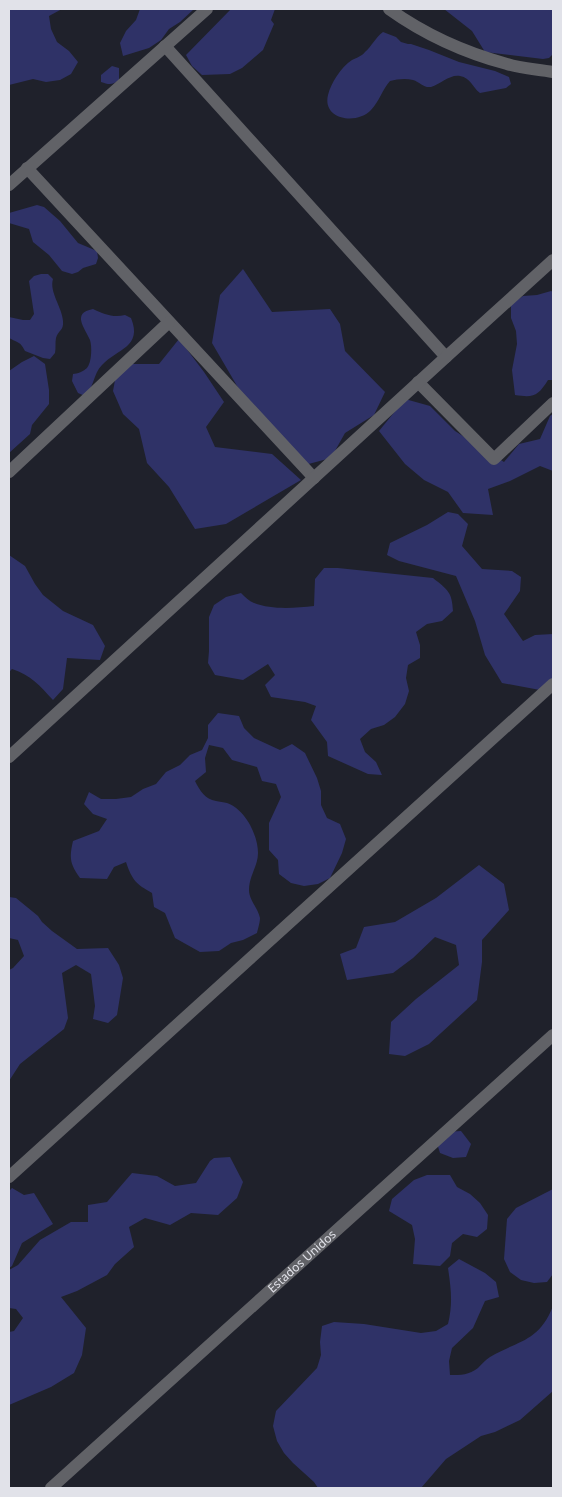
<svg xmlns="http://www.w3.org/2000/svg" width="562" height="1497" font-family="'Noto Sans',sans-serif">
	<rect width="100%" height="100%" fill="#1f212b"/>
	<g fill="#2f3267">
		<polygon points="9,9 62,9 49,16 51,29 57,42 69,51 78,62 71,74 60,80 46,82 33,79 9,85"/>
		<polygon points="140,9 194,9 180,22 169,29 161,40 149,48 123,56 120,43 126,31 136,20"/>
		<polygon points="231,9 275,9 271,20 274,24 263,50 242,68 230,74 202,75 192,66 186,55"/>
		<polygon points="444,9 553,9 553,54 549,58 543,59 485,52 472,31"/>
		<path d="M383 32 396 37 401 42 408 44H411L429 50 459 62 495 71 509 77 511 84 506 88 480 93C472 87 471 78 460 76 450 74 441 84 431 87 423 88 420 82 413 80 406 78 397 79 390 81 382 90 379 102 371 110 357 125 322 120 328 95 331 83 341 67 352 60 356 58 362 56 365 52 372 46 375 38 383 32Z"/>
		<path d="M112 66 119 68V80C113 85 109 85 101 82V75Z"/>
		<polygon points="37,205 44,207 60,221 78,243 97,251 98,258 96,264 83,268 78,272 72,274 62,271 49,255 33,242 29,229 9,223 9,213"/>
		<polygon points="243,269 272,312 330,309 340,324 345,351 385,392 374,415 345,433 331,458 301,466 240,391 212,343 220,295"/>
		<path d="M41 274H48L53 279C49 292 62 307 63 321 64 331 58 330 56 338 55 343 56 348 55 353L50 359 43 358 25 351C20 341 18 343 9 338V317L23 320H30L34 314 29 281 34 276Z"/>
		<path d="M551 291 553 292V380H548C538 396 534 398 515 395L512 370 517 344 516 331 511 318V304L523 296 537 295Z"/>
		<path d="M93 309C104 314 113 318 125 315L131 318C143 347 117 349 102 365 93 374 94 388 85 396L78 393 72 381 73 374C77 374 84 371 87 368 92 362 92 346 90 340 85 328 71 313 93 309Z"/>
		<polygon points="179,339 204,372 224,402 206,427 215,447 272,454 301,480 226,524 195,529 169,487 147,463 139,429 123,414 113,391 118,364 159,364"/>
		<polygon points="34,356 45,364 49,390 49,404 32,425 30,434 9,453 9,371 22,362"/>
		<polygon points="405,399 430,406 455,431 504,462 519,444 540,439 550,416 553,414 553,471 540,466 510,481 488,489 493,515 463,513 448,492 424,480 405,464 379,431"/>
		<polygon points="448,512 458,514 468,524 462,546 482,569 512,571 521,577 520,591 504,614 523,641 535,635 553,634 553,682 540,690 502,683 485,655 475,621 456,576 399,561 387,555 390,543 427,525"/>
		<path d="M9 555 25 566 35 584 43 595 63 611 93 625 105 646 100 660 67 658 63 689 53 700C40 686 31 675 12 669L9 672Z"/>
		<path d="M324 568H338L433 578C448 590 452 592 453 611L442 621 427 624 416 632 420 645V658L408 665 406 678 409 691 405 704 395 717 384 725 371 729 360 739 365 752 376 762 382 775 368 774 328 756 327 742 311 720 316 706 305 702 271 697 265 685 275 675 268 664 243 680 215 675 208 663 209 651V617L214 605 226 597 241 593C245 597 249 601 254 603 272 610 295 608 314 606L315 579Z"/>
		<path d="M218 713 239 716 244 728 254 738 280 750 292 744 305 753 317 778 321 791V805L327 818 340 824 346 839 342 853 330 878 318 884 304 886 291 883 279 874 278 860 269 850V823L281 797 276 784 262 781 257 767 232 760 223 748 209 745 205 758 206 772 195 781C200 791 205 799 216 801 219 802 224 802 227 803 245 809 258 835 258 853 258 866 249 876 249 890 249 900 258 908 260 918 260 922 258 929 257 933L243 940 231 943 219 951 200 952 175 938 165 913 154 907 152 893C136 884 132 880 126 862L114 867 107 879 80 878C70 864 69 858 73 841L99 831 107 819 93 814 84 804 89 792 101 799H116L131 797 143 789 156 784 166 772 180 765 190 755 202 750 208 738V725Z"/>
		<polygon points="479,865 504,884 509,910 482,940 482,962 477,1000 429,1044 405,1056 389,1054 391,1022 416,999 459,965 456,945 435,937 413,958 393,973 347,980 340,954 356,948 364,927 395,922 436,898"/>
		<polygon points="9,897 16,898 38,916 42,922 52,931 77,949 108,948 119,965 123,978 117,1015 108,1023 93,1019 95,1006 91,974 76,965 62,973 68,1018 64,1029 20,1064 9,1081 9,970 13,968 24,956 18,940 9,938"/>
		<polygon points="461,1131 471,1144 466,1157 453,1158 440,1153 436,1140 446,1132"/>
		<polygon points="230,1157 243,1182 237,1198 218,1215 191,1213 170,1225 145,1218 129,1227 134,1247 115,1264 107,1275 77,1291 61,1297 86,1328 82,1355 74,1373 51,1387 9,1405 9,1332 14,1331 23,1318 16,1309 9,1308 9,1270 18,1265 40,1240 71,1222 88,1222 88,1205 107,1202 132,1173 157,1176 175,1186 196,1183 210,1161 214,1158"/>
		<polygon points="427,1175 450,1175 457,1187 470,1194 480,1203 488,1215 487,1229 477,1237 463,1234 452,1243 450,1256 440,1266 413,1264 415,1239 412,1225 389,1211 392,1199 414,1180"/>
		<polygon points="12,1188 24,1195 34,1193 53,1224 22,1243 12,1266 9,1268 9,1191"/>
		<polygon points="553,1189 553,1274 547,1282 534,1283 521,1280 510,1272 504,1259 507,1219 516,1208"/>
		<path d="M459 1259 485 1273 496 1282 499 1297 485 1301 473 1328 452 1348 449 1361 450 1375C461 1375 469 1375 478 1368 482 1364 485 1360 490 1357 519 1340 539 1342 553 1306V1391L520 1420 495 1432 481 1436 446 1459 421 1488H318L314 1482 293 1463 284 1453 277 1441 273 1426 276 1411 317 1368 321 1355 320 1342 322 1326 334 1322 364 1324 421 1333 436 1331 448 1324C453 1303 451 1289 448 1268Z"/>
	</g>
	<g fill="none" stroke-linecap="round" stroke-linejoin="round">
		<g stroke="#616267" stroke-width="12">
			<path d="M389 9C424 34 466 53 507 64 522 69 538 69 553 72"/>
			<polyline points="165,46 446,357"/>
			<polyline points="27,168 314,478"/>
			<polyline points="9,185 207,9"/>
			<polyline points="418,382 494,459 553,403"/>
			<polyline points="9,472 169,322"/>
			<polyline points="9,757 446,357 553,260"/>
			<polyline points="9,1177 553,684"/>
			<path id="s1" d="M51 1488 553 1035"/>
		</g>
	</g>
	<g text-anchor="middle" stroke-width="4.5" stroke-linejoin="round" paint-order="stroke">
		<g font-size="12" fill="#e1e2e9" stroke="#161721">
			<text dy="4" stroke="none"><textPath href="#s1" startOffset="338">Estados Unidos</textPath></text>
		</g>
	</g>
	<rect width="562" height="1497" fill="none" stroke="#e1e2e9" stroke-width="20"/>
</svg>
